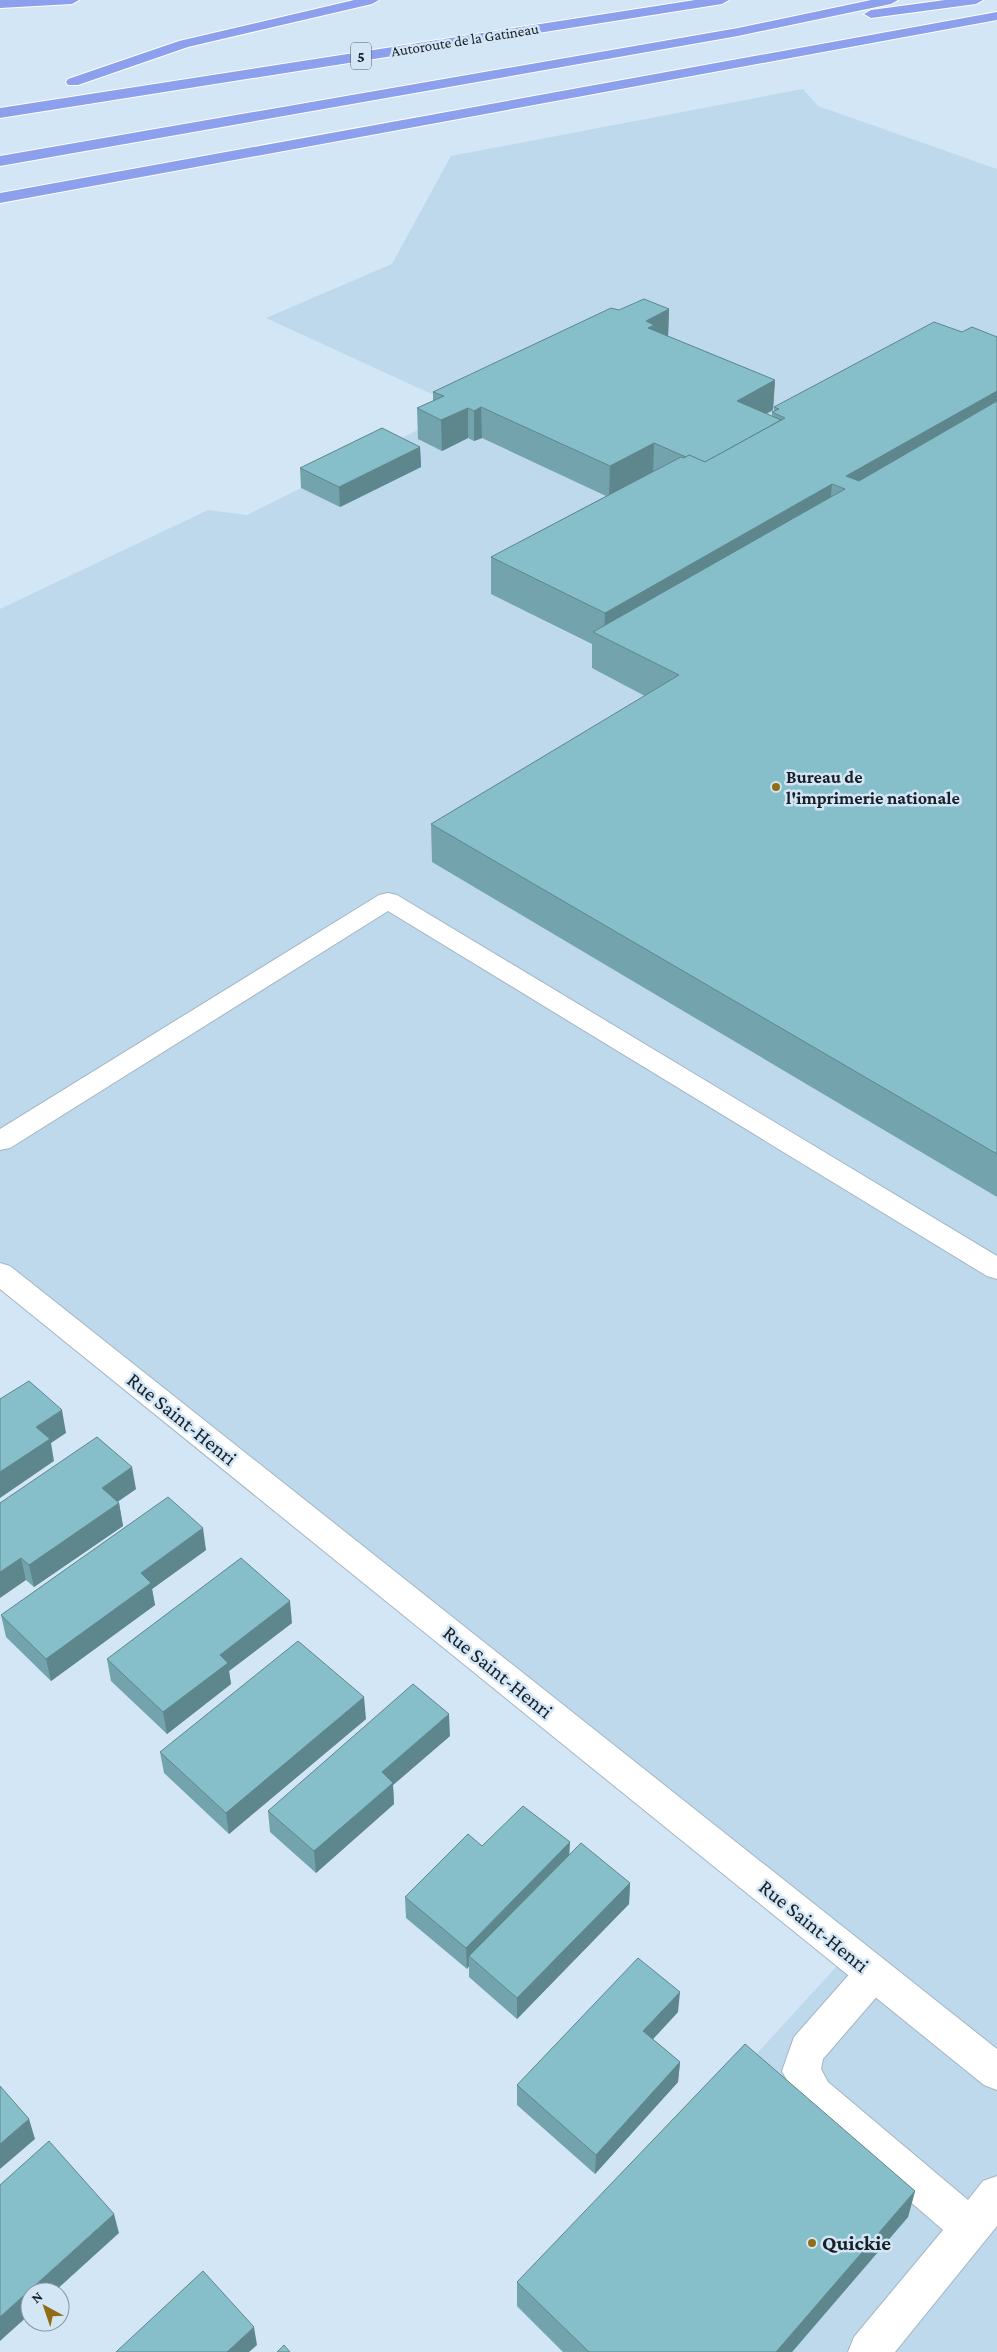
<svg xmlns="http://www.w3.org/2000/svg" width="997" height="2352" font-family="'Crimson Pro',serif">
	<rect width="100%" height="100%" fill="#d2e6f6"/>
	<polygon fill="#bed8ec" points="803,89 818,106 997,169 997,2352 563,2352 517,2307 741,2071 848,1954 0,1273 0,609 208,510 247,515 462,408 266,318 392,264 451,156"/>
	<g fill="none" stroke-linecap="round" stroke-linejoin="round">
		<g stroke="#a3b6c5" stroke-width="2">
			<g id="service">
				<polygon points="388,893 397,895 997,1256 997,1279 987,1276 388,911 10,1148 0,1150 0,1129 379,895"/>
				<polygon points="873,1957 886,1962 891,1974 886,1986 823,2059 821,2069 828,2082 968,2200 983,2181 997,2176 997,2226 895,2352 848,2352 854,2337 943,2230 802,2108 782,2071 794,2037 860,1962"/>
			</g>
		</g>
		<g stroke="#a3b6c5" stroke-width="2">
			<polygon id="minor" points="0,1263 10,1266 997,2049 997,2090 984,2085 0,1289"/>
		</g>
		<g stroke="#fff" stroke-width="2">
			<g id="motorway">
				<polygon points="0,0 79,0 72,4 0,8"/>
				<polygon points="354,0 379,0 372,4 188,47 78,85 68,85 66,82 68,79 179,41"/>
				<polygon points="695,0 729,0 722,4 0,118 0,108"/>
				<polygon points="871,0 898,0 891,4 738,36 0,166 0,156 738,28"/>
				<polygon points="945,0 983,0 976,4 871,18 864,14 871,10"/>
				<polygon points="997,12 997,20 0,203 0,193"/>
			</g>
		</g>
		<use href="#service" fill="#fff" fill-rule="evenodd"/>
		<use href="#minor" fill="#fff" fill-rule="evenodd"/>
		<use href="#motorway" fill="#8da0ee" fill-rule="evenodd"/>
	</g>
	<g fill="#73a4ad">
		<polygon points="669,309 668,336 775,380 773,410 766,414 772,416 772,412 774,411 774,407 962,332 997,337 997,1197 432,862 431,824 645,696 592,668 592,644 491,594 491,557 606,496 482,438 474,441 468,438 442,451 418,439 417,408 433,401 433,392 619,310"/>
		<polygon points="420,447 421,467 340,507 301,488 300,468"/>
		<polygon points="136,1489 117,1502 119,1503 123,1526 34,1587 26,1580 0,1503"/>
		<polygon points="206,1550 152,1589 155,1605 51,1681 6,1637 1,1615"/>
		<polygon points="292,1623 229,1671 231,1684 167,1734 111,1681 107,1659"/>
		<polygon points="366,1719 229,1834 164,1773 160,1752"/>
		<polygon points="450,1736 393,1785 394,1804 316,1873 270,1832 268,1811"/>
		<polygon points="482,1846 569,1855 630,1883 629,1904 517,2019 469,1977 469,1966 467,1969 406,1918 405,1897"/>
		<polygon points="678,2012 653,2039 680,2062 678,2082 595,2174 517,2105 517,2085"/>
		<polygon points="915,2191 908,2217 792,2352 563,2352 517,2306 517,2282"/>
	</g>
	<g fill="#5e868d">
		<polygon points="669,309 668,339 653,355 646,321"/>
		<polygon points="775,380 773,410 734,431 737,401"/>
		<polygon points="997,391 997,422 845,489 846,476"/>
		<polygon points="481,407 482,438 474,441 474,411"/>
		<polygon points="468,408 468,438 442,451 441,420"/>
		<polygon points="654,443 653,474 609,497 610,466"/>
		<polygon points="420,447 421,467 340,507 339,487"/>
		<polygon points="832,484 829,519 604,637 605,613"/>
		<polygon points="62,1410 66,1433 51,1443 54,1461 0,1498 0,1472 36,1427"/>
		<polygon points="132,1467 136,1489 106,1510 102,1488"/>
		<polygon points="119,1503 123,1526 34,1587 29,1565"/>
		<polygon points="203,1528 206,1550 152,1589 155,1605 51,1681 46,1659 141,1573"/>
		<polygon points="21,1558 26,1580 0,1598 0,1572"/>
		<polygon points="290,1601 292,1623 229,1671 231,1684 167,1734 163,1712 220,1655"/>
		<polygon points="364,1697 366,1719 229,1834 226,1813"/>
		<polygon points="449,1714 450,1736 393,1785 394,1804 316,1873 314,1851 382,1772"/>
		<polygon points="570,1842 569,1863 469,1956 469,1966 467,1969 466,1948"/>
		<polygon points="630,1883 629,1904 517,2019 517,1998"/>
		<polygon points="680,1992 678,2012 642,2051 643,2031"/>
		<polygon points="680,2062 678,2082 595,2174 596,2155"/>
		<polygon points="29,2119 35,2139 0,2169 0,2144"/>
		<polygon points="915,2191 908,2217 792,2352 776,2352"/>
		<polygon points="114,2214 119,2233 54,2292 30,2292 30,2314 0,2341 0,2317"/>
		<polygon points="254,2327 257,2345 249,2352 227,2352"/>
	</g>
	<g fill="#86bfc9" stroke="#5e868d">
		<polygon points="644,299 669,309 646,321 654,325 648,328 775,380 737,401 781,420 705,462 689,455 686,457 654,443 610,466 481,407 474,411 468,408 441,420 417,408 444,396 433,392 611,308 619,310"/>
		<polygon points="934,322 962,332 972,327 997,337 997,391 846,476 859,481 997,401 997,1154 431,824 679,675 593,632 845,489 832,484 605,613 491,557 681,457 684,458 689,455 705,462 785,418 772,412 779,409 774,407"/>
		<polygon points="382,428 420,447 339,487 300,468"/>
		<polygon points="29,1381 62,1410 36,1427 50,1439 0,1472 0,1399"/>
		<polygon points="97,1437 132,1467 102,1488 119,1503 29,1565 21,1558 0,1572 0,1503"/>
		<polygon points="168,1497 203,1528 141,1573 151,1583 46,1659 1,1615"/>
		<polygon points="241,1558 290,1601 220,1655 228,1663 163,1712 107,1659"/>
		<polygon points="298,1641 364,1697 226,1813 160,1752"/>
		<polygon points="413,1684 449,1714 382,1772 393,1783 314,1851 268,1811"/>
		<polygon points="523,1806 570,1842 466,1948 405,1897 468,1834 482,1846"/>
		<polygon points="581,1843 630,1883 517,1998 469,1956"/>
		<polygon points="638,1958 680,1992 643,2031 680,2062 596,2155 517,2085"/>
		<polygon points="745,2044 915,2191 776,2352 589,2352 517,2282"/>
		<polygon points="0,2086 29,2119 0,2144"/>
		<polygon points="49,2141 114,2214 0,2317 0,2185"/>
		<polygon points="203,2271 254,2327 227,2352 116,2352"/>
		<polygon points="284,2345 290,2352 277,2352"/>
	</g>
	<g fill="#936d15" stroke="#d2e6f6" stroke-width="2">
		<circle cx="776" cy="787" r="5"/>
		<circle cx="812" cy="2243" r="5"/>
	</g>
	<g text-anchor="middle" stroke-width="5" stroke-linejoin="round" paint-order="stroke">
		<g font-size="15" fill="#181f25" stroke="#d2e6f6">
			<text transform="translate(465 40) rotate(-9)" y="5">Autoroute de la Gatineau</text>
		</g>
		<rect fill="#d2e6f6" stroke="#505b64" stroke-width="1" x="351" y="42.5" width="20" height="27" rx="4"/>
		<g font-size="16" font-weight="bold" fill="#181f25">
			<text x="361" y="62">5</text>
		</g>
		<g font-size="18" font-weight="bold" fill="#181f25" stroke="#d2e6f6" text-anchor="start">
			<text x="786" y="783">Bureau de<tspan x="786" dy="21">l'imprimerie nationale</tspan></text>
		</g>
		<g font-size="21" fill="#181f25" stroke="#d2e6f6">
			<text transform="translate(182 1419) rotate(39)" y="7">Rue Saint-Henri</text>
			<text transform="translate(498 1672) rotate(39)" y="7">Rue Saint-Henri</text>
			<text transform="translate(814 1926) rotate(39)" y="7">Rue Saint-Henri</text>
		</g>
		<g font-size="21" font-weight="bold" fill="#181f25" stroke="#d2e6f6" text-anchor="start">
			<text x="822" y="2250">Quickie</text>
		</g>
	</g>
	<g transform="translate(45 2307) rotate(320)"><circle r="24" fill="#d2e6f6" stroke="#8896a2"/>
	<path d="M0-4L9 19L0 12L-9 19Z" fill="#936d15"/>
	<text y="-8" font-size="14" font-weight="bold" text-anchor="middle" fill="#181f25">N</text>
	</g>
</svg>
